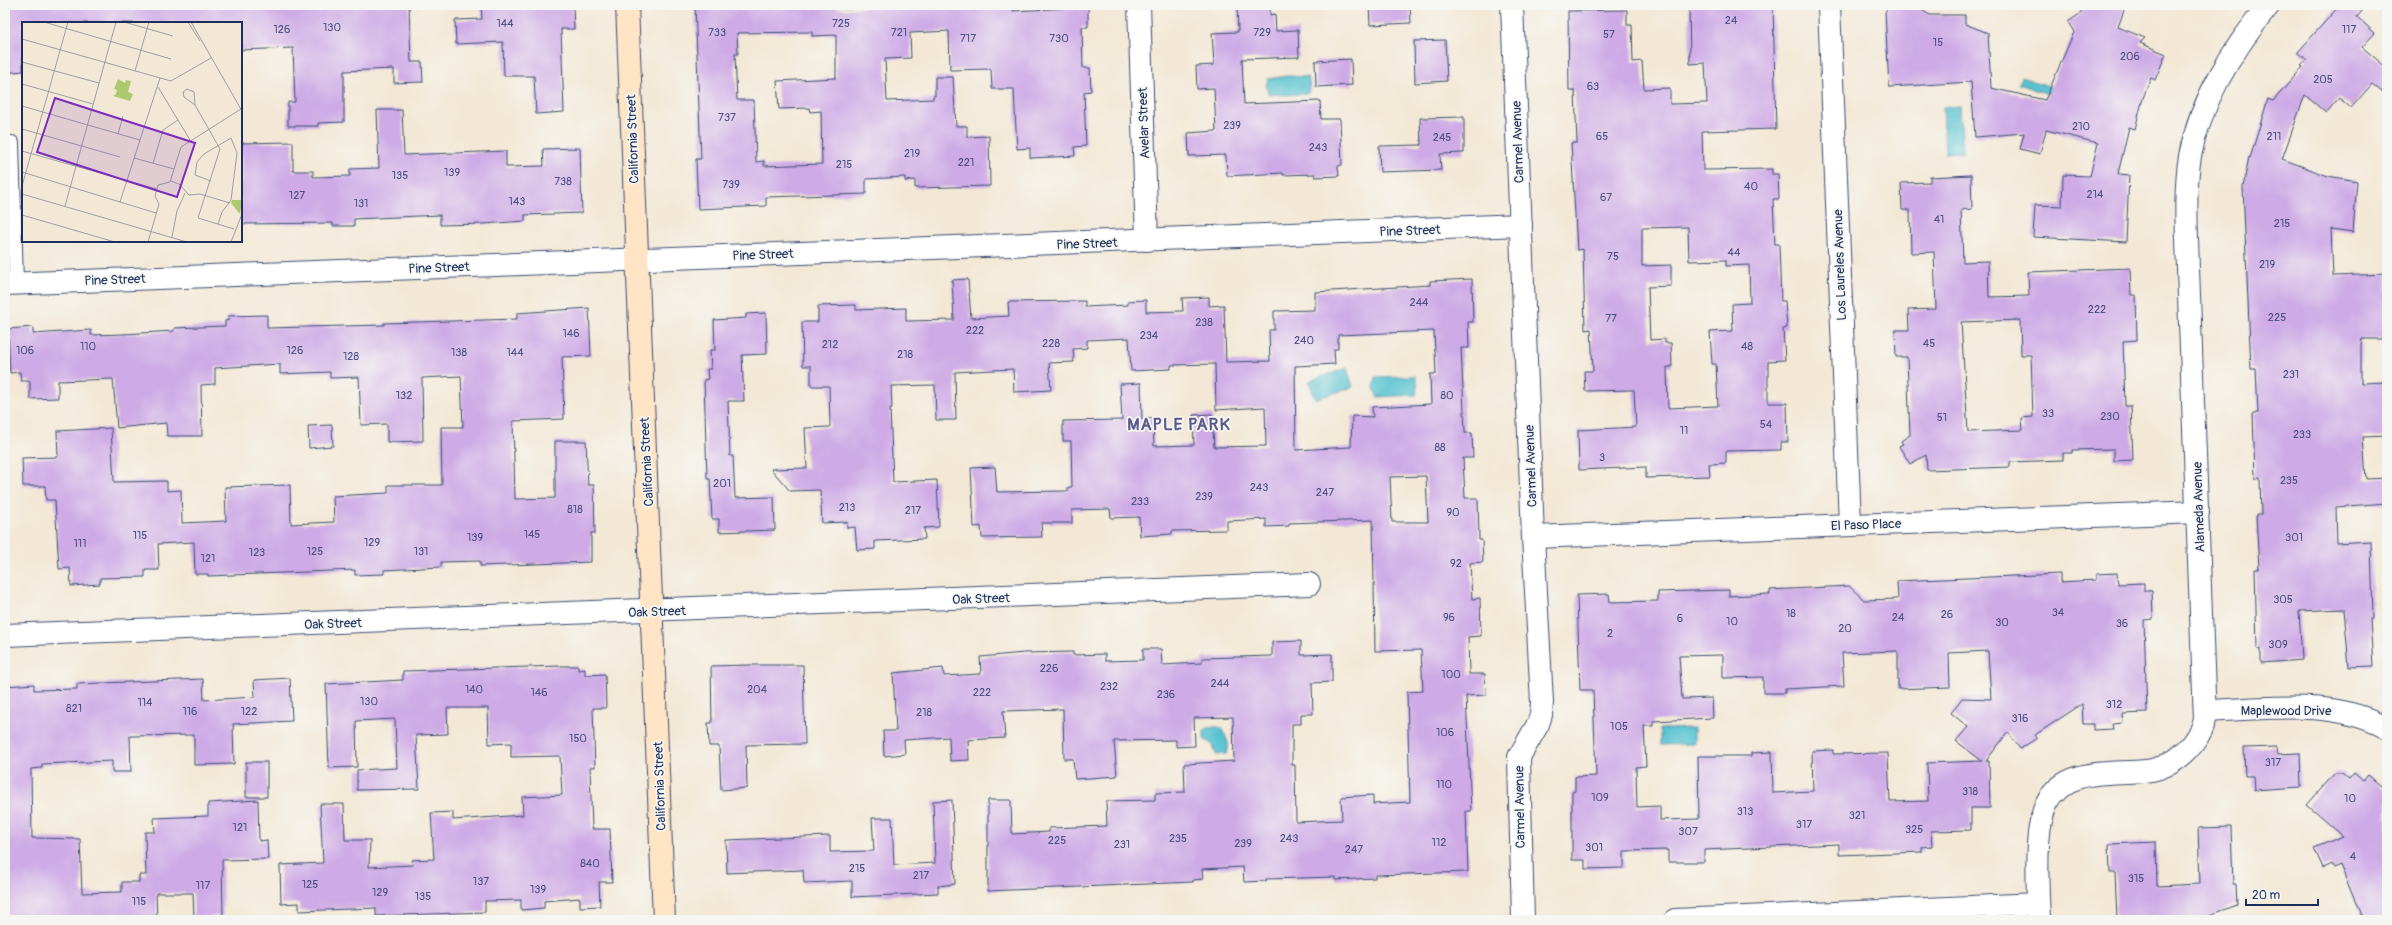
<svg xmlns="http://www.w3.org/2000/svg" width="2392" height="925" font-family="Pangolin,sans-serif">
	<rect width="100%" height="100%" fill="#f6f6f2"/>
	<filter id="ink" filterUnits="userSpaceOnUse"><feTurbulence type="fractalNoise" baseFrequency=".025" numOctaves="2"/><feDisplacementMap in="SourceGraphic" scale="8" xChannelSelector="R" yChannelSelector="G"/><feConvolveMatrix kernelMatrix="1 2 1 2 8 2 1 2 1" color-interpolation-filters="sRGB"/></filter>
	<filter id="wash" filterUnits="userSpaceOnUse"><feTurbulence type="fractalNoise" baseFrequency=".012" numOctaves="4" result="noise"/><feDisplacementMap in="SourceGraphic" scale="16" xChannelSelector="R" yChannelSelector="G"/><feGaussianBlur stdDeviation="0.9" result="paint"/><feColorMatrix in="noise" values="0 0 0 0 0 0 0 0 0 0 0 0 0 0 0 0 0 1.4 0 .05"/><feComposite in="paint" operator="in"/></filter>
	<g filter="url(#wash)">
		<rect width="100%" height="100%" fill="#f3e8d5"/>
		<g fill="#57c3d0" stroke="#397997">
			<polygon points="1287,76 1307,77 1310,85 1308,93 1288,95 1268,94 1266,86 1268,79"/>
			<polygon points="2021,77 2059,90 2057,97 2019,84"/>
			<polygon points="1960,106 1963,152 1945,153 1943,107"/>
			<polygon points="1347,368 1353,387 1315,399 1309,381"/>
			<polygon points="1415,376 1418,386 1416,395 1377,397 1374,387 1376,377"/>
			<path d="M1210 727H1220C1225 734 1232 746 1226 754L1216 755 1213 745 1204 739V731Z"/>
			<polygon points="1694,728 1694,744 1660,745 1660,729"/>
		</g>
		<g id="blocks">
			<g fill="#ceaae6" fill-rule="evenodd">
				<polygon points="5,5 409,5 411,62 422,62 423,82 394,83 394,69 344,71 344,122 318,123 318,126 288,126 288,102 295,102 293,48 241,50 241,23 23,23 23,71 5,73"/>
				<polygon points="481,5 573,5 574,29 561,29 564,112 536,114 534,76 504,76 503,42 456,44 455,20 482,19"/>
				<path d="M695 5H837V8L848 9 906 5H1013V11L1088 7V27H1082L1083 68H1090L1091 91 1084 92 1086 146 1074 147 1075 156 1030 158V148L1017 149 1014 89H992L991 69 950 70 949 31 910 33 911 58 885 59 887 101 933 99V96H935V77H953L956 126H967V137L989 136 990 186 915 188V180L905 181V177L866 179V194L766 197V206L698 209 696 159H701ZM812 32V36L836 35V78L777 81 779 109 809 108 810 112 821 111 822 164 764 166V161L756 162 754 100H737L735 54H738L737 33Z"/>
				<polygon points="1237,5 1270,5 1270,15 1275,14 1276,31 1298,30 1299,57 1242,59 1244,104 1320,101 1321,119 1340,119 1342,165 1338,166 1339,176 1315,177 1315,174 1283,175 1283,173 1227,176 1226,155 1189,156 1188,133 1216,131 1214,88 1197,89 1196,66 1214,65 1212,33 1238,32"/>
				<polygon points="1369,5 1410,5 1411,23 1370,25"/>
				<path d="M1689 5H1773L1776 129 1702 131 1703 170 1772 169V174H1778L1779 199H1773L1775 244H1779L1781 301H1785L1787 328 1783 329 1785 360 1768 361V403H1787L1788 442H1781V450L1726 451V463L1709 464 1710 476 1646 478V467L1579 470 1578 430 1636 427 1634 390 1585 391 1584 371H1593L1591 329 1585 330 1583 249 1577 250 1571 143H1577L1575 91H1569L1568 11 1627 10V25H1632L1633 62 1642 61 1644 89 1670 88V104L1707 103 1705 63 1690 64ZM1688 227 1689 261 1726 260V266L1749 265 1750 303 1732 304 1733 331 1710 332 1712 364H1716L1718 406 1668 408 1667 367H1672L1671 343H1665V339L1650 340 1648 287 1671 286V265L1642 266V228Z"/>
				<polygon points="1890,5 1913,5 1930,15 1965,15 1965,24 1988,33 1991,88 2045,100 2074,32 2068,22 2081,13 2085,5 2126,5 2118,27 2145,38 2140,43 2166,54 2155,80 2151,78 2143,98 2135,129 2129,127 2118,174 2129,175 2126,242 2033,237 2035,205 2062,206 2063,175 2090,176 2098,143 2046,130 2040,154 2020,149 2024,133 1975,137 1971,82 1889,87 1885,12"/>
				<polygon points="2340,5 2367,5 2357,17 2375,33 2362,47 2387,68 2387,96 2372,84 2351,108 2339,98 2326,113 2305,95 2282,159 2328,176 2357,181 2353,232 2331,229 2333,276 2387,274 2387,339 2362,339 2361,345 2361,383 2387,382 2387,436 2363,437 2366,479 2387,478 2387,503 2336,507 2337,543 2371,541 2373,619 2370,619 2373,666 2349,667 2344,609 2299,611 2302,660 2261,663 2261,649 2257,649 2255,569 2259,569 2256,515 2261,515 2260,478 2255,479 2253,413 2258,413 2256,369 2251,369 2243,187 2249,157 2250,158 2268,99 2273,101 2303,67 2301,66 2307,60 2298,52"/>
				<polygon points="1445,40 1447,81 1415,83 1414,41"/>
				<polygon points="1351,59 1352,85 1316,87 1315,61"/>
				<polygon points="377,110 402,110 404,155 506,151 506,167 544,166 543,149 580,148 582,213 525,215 525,221 483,224 440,225 440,215 354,219 354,226 333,226 333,223 241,224 241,143 293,142 293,171 313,171 313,177 350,176 350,169 379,168"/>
				<polygon points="1464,117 1464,153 1440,154 1441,170 1380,172 1379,146 1421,145 1420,118"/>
				<path d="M1971 175 1972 209 1961 210 1963 262 1988 261 1989 297 2029 296 2028 272 2130 268 2131 295H2136L2137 340 2123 341 2125 406H2131L2133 460 2114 461V449L2072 450V453H2063V460L2010 462V467L1927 470 1926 455 1910 464 1899 446 1903 444 1901 441 1910 435 1907 357H1896L1895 330H1909L1908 310 1936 309 1934 252 1911 253 1910 210H1902L1901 183 1930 182V177ZM2020 320 2021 355H2031L2033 417 2022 418 2023 430 1968 432 1961 322Z"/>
				<path d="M968 279 971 318 1009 316 1008 302 1085 301V307L1128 305V301L1146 300V312L1183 311 1182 298 1209 297V306L1224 305 1226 362 1270 361 1269 330H1274V311L1315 310V292L1430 285V281L1472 279 1473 322H1468L1469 348H1461L1465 433H1472L1473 458H1463L1465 498H1478L1479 540H1482L1483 562 1470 563 1472 599 1480 598 1481 636 1468 637 1469 674H1485L1486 695 1466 696 1471 811H1466L1468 872 1375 875V878L1335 880V877L1266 879V881L1244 882 1243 867 1202 869 1203 879 1193 880V882L988 891V800H1011L1012 834 1049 832V828L1107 826 1106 801 1155 800V793L1185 792 1184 764 1234 761 1233 717 1194 718 1195 746 1176 747V740L1114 741 1117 776 1075 779 1073 759H1064L1063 709 1003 711 1005 738 968 740 969 760 950 761 949 737 904 740 905 754 884 756 883 731H896L893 673 943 668 944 676 981 674 980 657 1024 653 1073 652V655L1105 654V661L1143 660V649H1161L1162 665 1202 663V658L1272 656V642L1301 641V655L1332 654V682L1312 683 1313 714H1301V724H1292V765H1295L1296 822 1342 820 1341 797 1373 795V804L1410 802 1407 692 1423 691 1421 650 1375 651 1373 520 1289 523V526L1266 527V519L1227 521V530L1172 531V534L1140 536 1139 517 1111 518 1110 509 1072 510V523H1041L1042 537 982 538 981 526 974 527 971 468 995 467 997 492 1068 491V487H1072L1071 441H1063V421L1122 420 1120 384 1141 383 1142 419 1153 418 1154 446 1194 445 1193 415 1212 414 1214 447 1266 446 1265 407 1216 410 1215 364 1171 365V369L1131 371 1129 338 1087 340V348L1073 349 1074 362 1049 363 1051 390 1014 392 1013 369 955 372 956 420H936L935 385 891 386 892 408H890L893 482 937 480 939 527 924 528 925 539 875 541V549L857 550 855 527 847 528V522L822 523 820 490 790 491 771 469 807 468 805 428 830 427 829 386H811V366H803L802 322H818V306L856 305V310L906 308V321L954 320 952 280ZM1434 331 1436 374H1430L1431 404 1372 407 1373 417 1352 416 1351 447 1296 450 1295 366 1335 364 1334 349H1338V335ZM1426 476 1428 522H1392L1390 477Z"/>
				<polygon points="589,308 591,356 562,357 564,419 513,421 515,499 555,498 555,441 586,441 588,485 594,485 595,533 591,533 591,562 480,566 480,561 441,562 441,567 384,570 384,574 355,575 355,570 208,576 208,574 195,574 194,542 158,544 159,570 145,570 145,577 100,578 100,584 71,586 70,568 59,569 55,500 46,500 45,486 23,486 22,458 58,457 57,431 111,428 114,482 167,481 167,491 181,490 182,523 226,521 225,487 290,485 291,524 334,522 333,496 388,493 388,485 442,485 441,427 463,427 461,376 422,378 423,441 387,442 387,424 361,425 359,377 330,378 330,372 280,374 280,364 215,368 215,384 201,385 202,436 167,436 166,423 117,428 113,379 58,381 58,398 30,399 30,381 21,381 20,372 10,373 8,329 33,327 33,334 91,330 91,335 124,334 174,331 174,328 225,326 225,321 229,320 228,316 267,315 267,328 384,325 384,323 517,319 517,313"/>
				<polygon points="766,313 767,354 742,355 744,401 728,401 730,456 733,456 735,498 774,497 775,530 719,532 719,519 712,519 710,479 707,479 704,380 708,379 707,369 711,369 710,350 715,350 714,320 746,318 746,314"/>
				<polygon points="332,425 333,446 309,448 308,426"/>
				<path d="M2117 573 2118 584 2144 583V591H2152L2153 619 2144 620 2147 713 2122 714 2123 723 2112 724 2113 729 2093 730V724H2083L2082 704 2035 735 2037 738 2020 749 2008 732 1986 761H1989L1990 808H1971V830L1931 831 1932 846 1922 847V852L1839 855V844L1704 850V862H1668V850L1624 851V868L1585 869V860H1572V792L1575 791V777L1596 776 1593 690H1580L1577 595 1609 594 1610 602 1658 601V592L1729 590V596L1770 594V590L1849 586 1864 600 1898 599 1897 581 2060 574V582L2096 580V574ZM1898 651V689L1950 687 1949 653 1988 651 1991 699 1962 698 1951 713 1968 727 1956 741 1982 761 1927 763 1928 801 1890 802 1888 753 1833 754V750L1812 751 1813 791 1773 793 1772 752 1751 753V756H1698L1699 819 1660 820V806L1637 807 1636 767 1646 766 1644 726H1653V721L1713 718 1712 698 1682 699 1679 656 1723 655V678L1763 677V693H1785V689L1844 686 1842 653Z"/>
				<polygon points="748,665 803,665 805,744 746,745 747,788 721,790 719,746 709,746 708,723 712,723 711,666"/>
				<polygon points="560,666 578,666 578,670 585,669 585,675 605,674 606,708 593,708 595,767 590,767 592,829 610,829 612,882 599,882 600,906 580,907 580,898 544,901 544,908 521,910 521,900 485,901 485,912 376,916 376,908 299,911 299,903 281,904 280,865 323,863 320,804 344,804 345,840 370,840 369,867 413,865 412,860 434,859 431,813 453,812 453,820 523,815 522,797 562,795 560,756 511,757 511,743 489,744 488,708 447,708 448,734 416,735 419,789 357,790 357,770 397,768 395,719 356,721 357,767 329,768 326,684 403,680 403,671"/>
				<polygon points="290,678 292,721 233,724 234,764 194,765 194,735 130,736 131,772 112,772 112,761 42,764 42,768 31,769 32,838 80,839 82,893 122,892 122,882 139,882 139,875 146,875 145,832 155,832 154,818 208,816 208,803 258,800 259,841 267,840 268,859 222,860 223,916 194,917 193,893 156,893 157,920 5,920 5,686 34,684 34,690 77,689 77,684 203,679 204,700 255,697 254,680"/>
				<polygon points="2276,747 2277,754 2300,753 2301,787 2254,790 2253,776 2245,776 2244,748"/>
				<rect x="246" y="762" width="21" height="35"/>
				<polygon points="2335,773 2342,773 2349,779 2354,773 2363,781 2368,775 2387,791 2387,920 2363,920 2340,865 2333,868 2331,864 2323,868 2314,848 2343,836 2307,805"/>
				<polygon points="952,800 955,884 938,886 938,893 852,897 852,881 804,883 803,870 727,873 726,840 830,836 830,852 874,851 872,818 892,818 894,865 935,863 933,801"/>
				<polygon points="2231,827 2233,884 2236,884 2237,904 2200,920 2117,920 2115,873 2110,873 2109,844 2156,842 2157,886 2200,884 2198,828"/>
			</g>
		</g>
	</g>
	<g filter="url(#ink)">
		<use href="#blocks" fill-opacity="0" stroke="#3b4b70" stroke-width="1"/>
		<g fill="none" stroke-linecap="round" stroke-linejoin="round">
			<g stroke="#3b4b70" stroke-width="16">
				<polyline id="lane" points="12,143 16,283"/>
			</g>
			<g stroke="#3b4b70" stroke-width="24">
				<g id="street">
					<polyline points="1139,5 1147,240"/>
					<polyline points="1512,5 1533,537 1542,702 1541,715 1538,724 1519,757 1523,920"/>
					<polyline points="1829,5 1850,524"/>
					<polyline points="5,284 1521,225"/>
					<polyline points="1533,537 2198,512"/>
					<polyline points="5,635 1309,584"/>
					<path d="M2206 711C2266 709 2332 698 2387 728"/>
					<polyline points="1675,920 2038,904"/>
					<path d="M2039 920C2038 889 2033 830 2047 803 2067 764 2117 776 2152 770 2177 765 2198 744 2205 720L2188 269C2187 232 2184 193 2190 156 2201 99 2233 49 2269 5"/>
				</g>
			</g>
			<g stroke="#3b4b70" stroke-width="24">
				<polyline id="secondary" points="627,5 664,920"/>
			</g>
			<use href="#lane" stroke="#fff" stroke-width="14"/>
			<use href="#street" stroke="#fff" stroke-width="22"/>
			<use href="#secondary" stroke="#ffe4c6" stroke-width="22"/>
		</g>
	</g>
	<g text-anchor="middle" stroke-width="3.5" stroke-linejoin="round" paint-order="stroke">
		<g font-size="11" fill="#484e80">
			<text x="1731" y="24">24</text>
			<text x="505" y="27">144</text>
			<text x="841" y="27">725</text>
			<text x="332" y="31">130</text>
			<text x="282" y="33">126</text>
			<text x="2349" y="33">117</text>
			<text x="717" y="36">733</text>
			<text x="899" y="36">721</text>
			<text x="1262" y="36">729</text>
			<text x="1609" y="38">57</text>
			<text x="968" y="42">717</text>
			<text x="1059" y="42">730</text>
			<text x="1938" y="46">15</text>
			<text x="2130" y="60">206</text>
			<text x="2323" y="83">205</text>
			<text x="1593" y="90">63</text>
			<text x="727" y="121">737</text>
			<text x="1232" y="129">239</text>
			<text x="2081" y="130">210</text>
			<text x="1602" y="140">65</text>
			<text x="2274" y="140">211</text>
			<text x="1442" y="141">245</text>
			<text x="1318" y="151">243</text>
			<text x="912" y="157">219</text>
			<text x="966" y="166">221</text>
			<text x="844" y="168">215</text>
			<text x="452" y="176">139</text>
			<text x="400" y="179">135</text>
			<text x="563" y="185">738</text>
			<text x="731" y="188">739</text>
			<text x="1751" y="190">40</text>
			<text x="2095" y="198">214</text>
			<text x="297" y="199">127</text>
			<text x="1606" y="201">67</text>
			<text x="517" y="205">143</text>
			<text x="361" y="207">131</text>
			<text x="1939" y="223">41</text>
			<text x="2282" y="227">215</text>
			<text x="1734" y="256">44</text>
			<text x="1613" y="260">75</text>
			<text x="2267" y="268">219</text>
			<text x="1419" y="306">244</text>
			<text x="2097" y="313">222</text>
			<text x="2277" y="321">225</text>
			<text x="1611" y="322">77</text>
			<text x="1204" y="326">238</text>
			<text x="975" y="334">222</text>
			<text x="571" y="337">146</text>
			<text x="1149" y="339">234</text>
			<text x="1304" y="344">240</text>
			<text x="1051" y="347">228</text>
			<text x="1929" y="347">45</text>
			<text x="830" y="348">212</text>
			<text x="88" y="350">110</text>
			<text x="1747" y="350">48</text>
			<text x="25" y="354">106</text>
			<text x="295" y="354">126</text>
			<text x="459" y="356">138</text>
			<text x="515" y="356">144</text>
			<text x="905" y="358">218</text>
			<text x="351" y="360">128</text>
			<text x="2291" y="378">231</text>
			<text x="404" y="399">132</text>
			<text x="1447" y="399">80</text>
			<text x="2048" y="417">33</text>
			<text x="2110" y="420">230</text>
			<text x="1942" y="421">51</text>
			<text x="1766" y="428">54</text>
			<text x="1684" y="434">11</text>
			<text x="2302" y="438">233</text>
			<text x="1440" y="451">88</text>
			<text x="1602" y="461">3</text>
			<text x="2289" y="484">235</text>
			<text x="722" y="487">201</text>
			<text x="1259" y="491">243</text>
			<text x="1325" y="496">247</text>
			<text x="1204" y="500">239</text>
			<text x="1140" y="505">233</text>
			<text x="847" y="511">213</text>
			<text x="575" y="513">818</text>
			<text x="913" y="514">217</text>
			<text x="1453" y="516">90</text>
			<text x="532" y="538">145</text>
			<text x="140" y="539">115</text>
			<text x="475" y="541">139</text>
			<text x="2294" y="541">301</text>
			<text x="372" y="546">129</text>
			<text x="80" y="547">111</text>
			<text x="315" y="555">125</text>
			<text x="421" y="555">131</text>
			<text x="257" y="556">123</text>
			<text x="208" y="562">121</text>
			<text x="1456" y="567">92</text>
			<text x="2283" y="603">305</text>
			<text x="2058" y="616">34</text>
			<text x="1791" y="617">18</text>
			<text x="1947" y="618">26</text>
			<text x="1449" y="621">96</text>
			<text x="1898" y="621">24</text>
			<text x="1680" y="622">6</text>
			<text x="1732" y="625">10</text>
			<text x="2002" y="626">30</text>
			<text x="2122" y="627">36</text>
			<text x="1845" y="632">20</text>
			<text x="1610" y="637">2</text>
			<text x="2278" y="648">309</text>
			<text x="1049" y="672">226</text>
			<text x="1451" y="678">100</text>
			<text x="1220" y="687">244</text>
			<text x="1109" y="690">232</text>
			<text x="474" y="693">140</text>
			<text x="757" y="693">204</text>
			<text x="539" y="696">146</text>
			<text x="982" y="696">222</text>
			<text x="1166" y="698">236</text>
			<text x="369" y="705">130</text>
			<text x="145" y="706">114</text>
			<text x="2114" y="708">312</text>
			<text x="74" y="712">821</text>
			<text x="190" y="715">116</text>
			<text x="249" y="715">122</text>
			<text x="924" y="716">218</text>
			<text x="2020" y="722">316</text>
			<text x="1619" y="730">105</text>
			<text x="1445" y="736">106</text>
			<text x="578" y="742">150</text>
			<text x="2273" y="766">317</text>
			<text x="1444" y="788">110</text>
			<text x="1970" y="795">318</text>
			<text x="1600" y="801">109</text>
			<text x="2350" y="802">10</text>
			<text x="1745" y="815">313</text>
			<text x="1857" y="819">321</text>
			<text x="1804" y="828">317</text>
			<text x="240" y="831">121</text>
			<text x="1914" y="833">325</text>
			<text x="1688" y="835">307</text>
			<text x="1178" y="842">235</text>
			<text x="1289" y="842">243</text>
			<text x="1057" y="844">225</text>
			<text x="1439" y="846">112</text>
			<text x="1243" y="847">239</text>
			<text x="1122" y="848">231</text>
			<text x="1594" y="851">301</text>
			<text x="1354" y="853">247</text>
			<text x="2353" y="860">4</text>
			<text x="590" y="867">840</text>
			<text x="857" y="872">215</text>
			<text x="921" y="879">217</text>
			<text x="2136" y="882">315</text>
			<text x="481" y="885">137</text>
			<text x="310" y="888">125</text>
			<text x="203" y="889">117</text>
			<text x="538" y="893">139</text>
			<text x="380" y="896">129</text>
			<text x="423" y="900">135</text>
			<text x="139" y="905">115</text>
		</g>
		<g font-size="13" fill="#1b2f5e" stroke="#f6f6f2">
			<text transform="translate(1143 123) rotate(-92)" y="5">Avelar Street</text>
			<text transform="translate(632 139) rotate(-92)" y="5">California Street</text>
			<text transform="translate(1517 142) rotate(-92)" y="5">Carmel Avenue</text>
			<text transform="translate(1410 230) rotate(-2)" y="5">Pine Street</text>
			<text transform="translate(1087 243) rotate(-2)" y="5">Pine Street</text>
			<text transform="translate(763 254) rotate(-2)" y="5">Pine Street</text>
			<text transform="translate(1839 265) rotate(-92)" y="5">Los Laureles Avenue</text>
			<text transform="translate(439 267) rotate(-2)" y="5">Pine Street</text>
			<text transform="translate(115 279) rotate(-2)" y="5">Pine Street</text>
			<text transform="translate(646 462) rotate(-93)" y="5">California Street</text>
			<text transform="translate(1530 466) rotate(-92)" y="5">Carmel Avenue</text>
			<text transform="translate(2198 507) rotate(-92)" y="5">Alameda Avenue</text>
			<text transform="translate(1866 524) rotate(-2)" y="5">El Paso Place</text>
			<text transform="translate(981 598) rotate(-2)" y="5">Oak Street</text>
			<text transform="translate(657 611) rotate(-2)" y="5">Oak Street</text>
			<text transform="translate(333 623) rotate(-2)" y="5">Oak Street</text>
			<text x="2286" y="715">Maplewood Drive</text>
			<text transform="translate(659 786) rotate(-92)" y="5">California Street</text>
			<text transform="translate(1519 807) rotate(-91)" y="5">Carmel Avenue</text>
		</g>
		<g font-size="17" font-weight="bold" letter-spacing="1" fill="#5a5a8e" stroke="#f6f6f2">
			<text x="1179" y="430">MAPLE PARK</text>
		</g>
	</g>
	<g transform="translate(22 22)">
		<rect width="220" height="220" fill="#f3e8d5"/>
		<path d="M96 57 103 61 104 58 109 59 106 70 111 72 108 79 91 74 94 72 95 68 92 67ZM210 178H220L218 192 209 181Z" fill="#adc970"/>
		<path fill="none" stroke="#9d9ea5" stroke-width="1" d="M22 0 149 37M102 0 151 14M166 0 178 19M169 0 220 89M0 17 149 59 189 36M0 40 77 61M113 49 127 0M0 62 71 82M136 65 168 118M165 67 172 70 173 83 162 75 161 70ZM173 83 198 127 176 196 212 207M0 84 118 118M0 107 98 135M96 112 101 94M0 129 135 167M112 136 152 147M131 141 141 108 156 98M0 150 134 191M149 159 157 162 167 173 178 172 208 181M189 159 173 153 175 140 182 132 209 116 215 131 209 178 200 190 196 202M0 164 46 0M0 172 165 220M98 180 138 56M43 184 94 0M0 193 93 220M150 215 155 189 163 171M126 220 137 182 133 174 136 163 148 160 159 125 219 87M209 220 220 192"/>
		<path fill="#7b2cbf" fill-opacity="0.15" stroke="#7b2cbf" stroke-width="2" d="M33 76 173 121 155 175 15 130Z"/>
		<rect width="220" height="220" fill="none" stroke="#1b2f5e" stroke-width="2"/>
	</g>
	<rect width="2392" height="925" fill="none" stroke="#f6f6f2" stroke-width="20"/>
	<path d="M2246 899v6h72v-6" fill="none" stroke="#1b2f5e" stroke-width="2"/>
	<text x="2252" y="899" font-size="12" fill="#1b2f5e" stroke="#f6f6f2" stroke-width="3" paint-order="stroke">20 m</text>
</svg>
